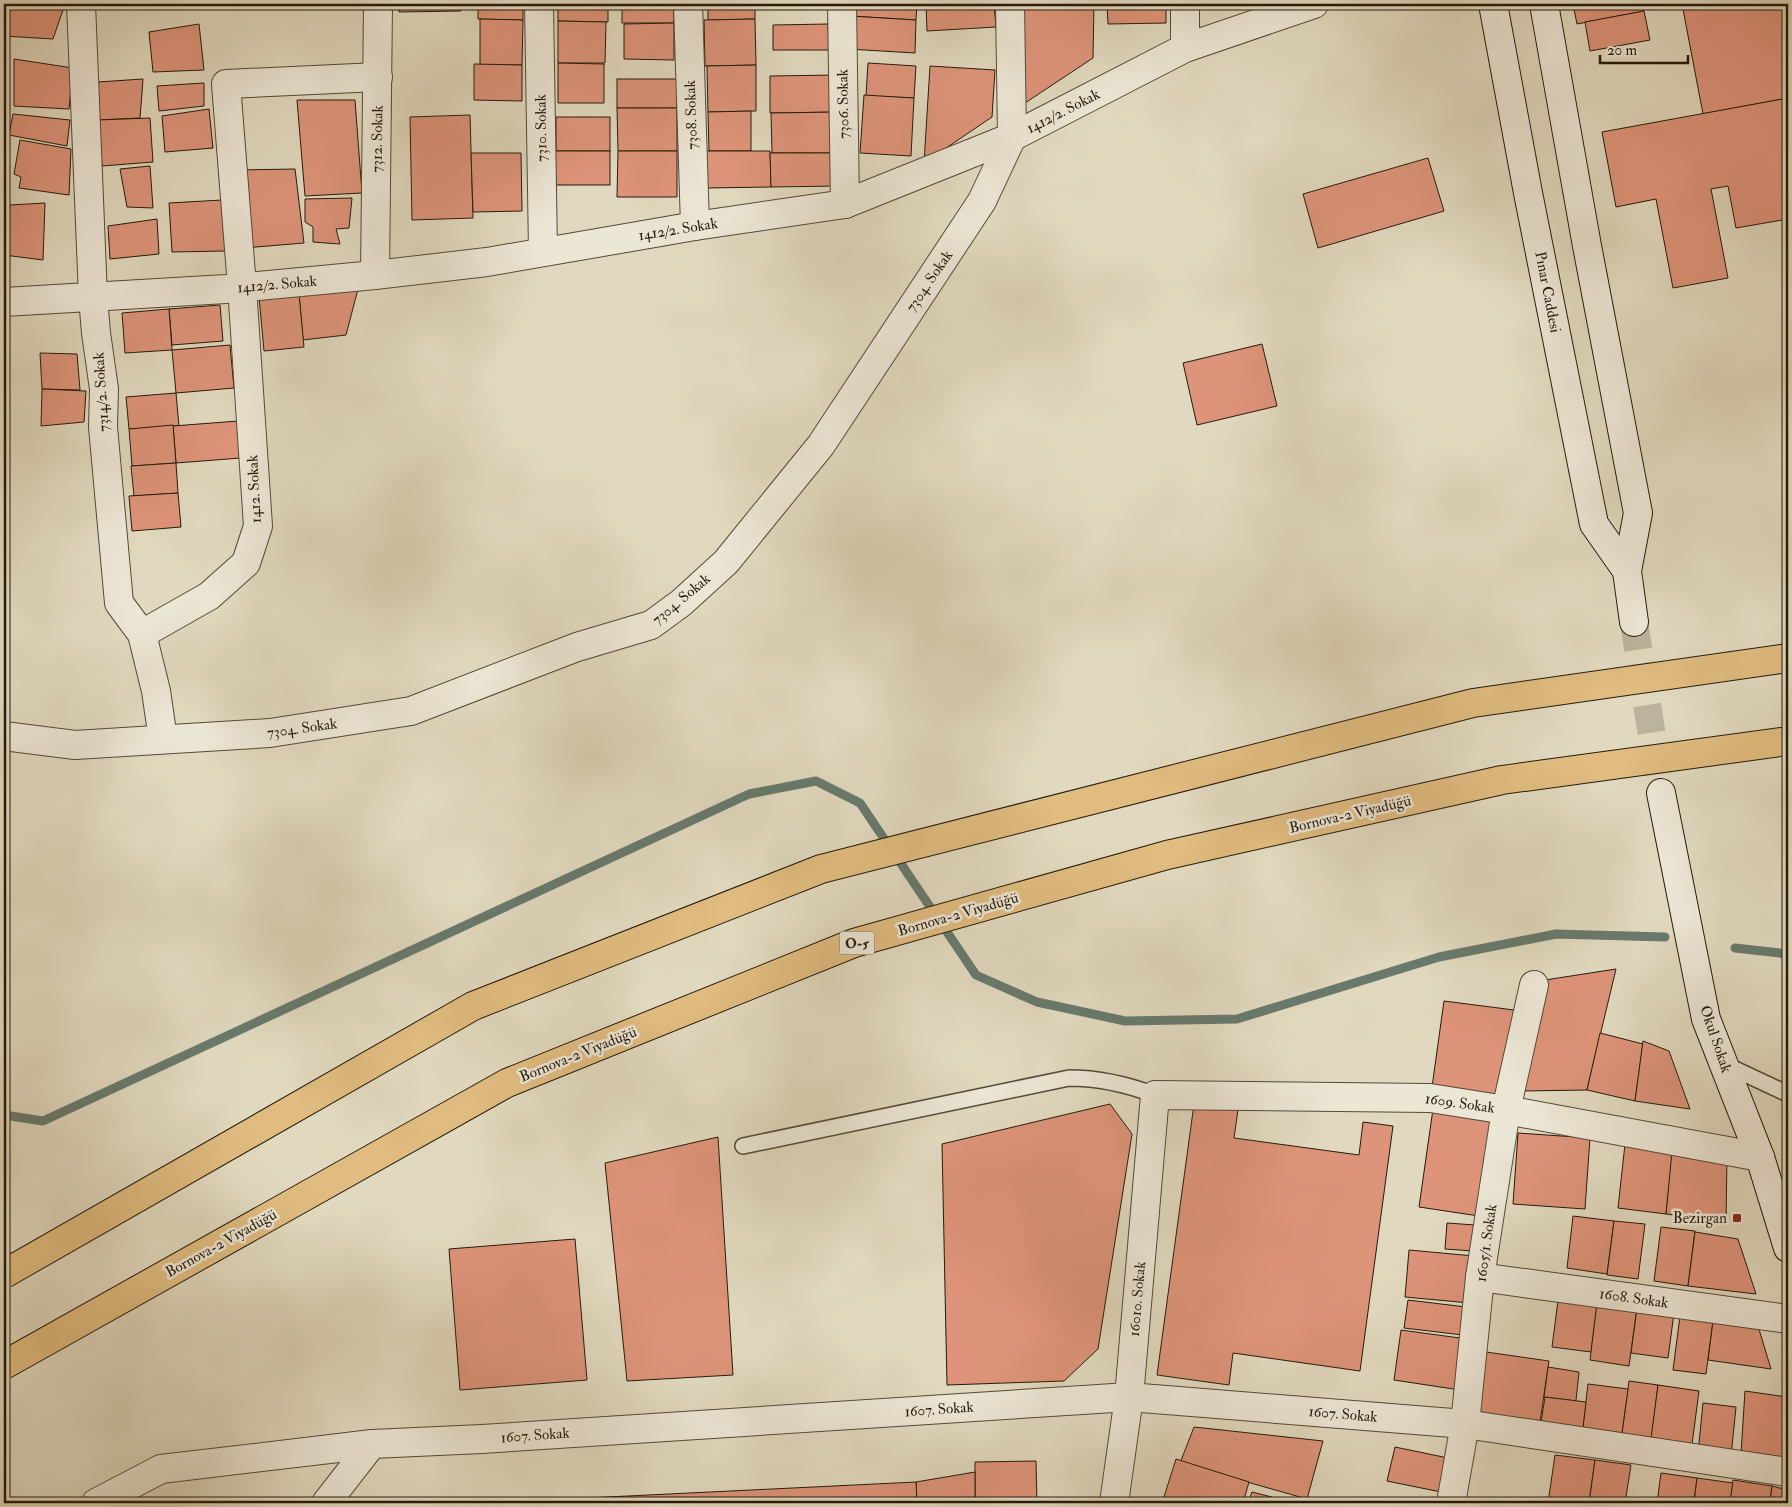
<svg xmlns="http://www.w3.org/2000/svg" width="1792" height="1507" font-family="'IM FELL Double Pica',serif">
	<rect width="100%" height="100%" fill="#e1d9bf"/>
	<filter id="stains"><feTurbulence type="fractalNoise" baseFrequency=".004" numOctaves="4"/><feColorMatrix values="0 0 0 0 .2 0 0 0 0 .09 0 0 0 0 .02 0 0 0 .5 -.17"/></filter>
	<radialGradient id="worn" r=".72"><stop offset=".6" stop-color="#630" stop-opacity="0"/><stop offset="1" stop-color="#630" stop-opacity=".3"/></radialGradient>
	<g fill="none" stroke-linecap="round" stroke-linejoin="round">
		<g stroke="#687a6d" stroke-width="9">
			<polyline points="1735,948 1788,954"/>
			<polyline points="4,1115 43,1121 749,794 816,781 860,803 976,975 1037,1002 1125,1021 1237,1019 1439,957 1556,934 1665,937"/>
		</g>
	</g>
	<g fill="#de947a" stroke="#241a0b">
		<polygon points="12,4 53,4 64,7 53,39 4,36 4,30"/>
		<polygon points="399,4 461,4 461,11 399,12"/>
		<polygon points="478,4 523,4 523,20 478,19"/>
		<polygon points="558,4 608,4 608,22 558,21"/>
		<rect x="622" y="4" width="52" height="19"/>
		<polygon points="708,4 755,4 755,19 708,20"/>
		<polygon points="850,4 917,4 916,20 850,16"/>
		<polygon points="926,4 994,4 996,27 927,31"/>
		<polygon points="1023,4 1094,4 1093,58 1022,105"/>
		<polygon points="1107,4 1166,4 1166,23 1108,24"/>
		<polygon points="1573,4 1643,4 1644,11 1577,24"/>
		<polygon points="1649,4 1684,4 1650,10"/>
		<polygon points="1682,4 1788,4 1788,98 1703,114"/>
		<polygon points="1644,11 1650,40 1590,51 1585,22"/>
		<polygon points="850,16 916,20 915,53 848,49"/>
		<polygon points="480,19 523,20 522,65 480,65"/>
		<polygon points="755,19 756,65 705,66 704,20"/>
		<polygon points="558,21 606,22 605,63 558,63"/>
		<polygon points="674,23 674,60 624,59 624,24"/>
		<polygon points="199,24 204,70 153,72 149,32"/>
		<polygon points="828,24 829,50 773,50 773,25"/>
		<polygon points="14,59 73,68 69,109 14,106"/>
		<polygon points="558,63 604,64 604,103 558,103"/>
		<polygon points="868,63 916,66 914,98 866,96"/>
		<polygon points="474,64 522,65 522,101 474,100"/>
		<polygon points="756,65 756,111 708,112 707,66"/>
		<polygon points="930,66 995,70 992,117 924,163"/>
		<polygon points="836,75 837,112 770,113 770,76"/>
		<polygon points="143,79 140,118 98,120 98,82"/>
		<rect x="617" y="79" width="60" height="29"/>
		<polygon points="204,83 204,106 159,111 157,86"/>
		<polygon points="864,95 914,98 911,156 860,153"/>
		<polygon points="1788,98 1788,219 1736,228 1728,186 1711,189 1728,278 1673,288 1656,199 1616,207 1602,132"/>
		<polygon points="297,100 355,100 362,193 305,196"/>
		<polygon points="617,108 677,108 677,151 618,151"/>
		<polygon points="209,109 213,148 165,152 162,116"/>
		<polygon points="751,111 751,151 709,151 708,112"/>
		<polygon points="837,112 838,153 772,153 771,113"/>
		<polygon points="13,114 70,120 67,146 9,135"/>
		<polygon points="470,115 473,218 412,220 410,117"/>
		<rect x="556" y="117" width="54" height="34"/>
		<polygon points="150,118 153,162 102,166 98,120"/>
		<polygon points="20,140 71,149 69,195 19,188 21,177 14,174"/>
		<rect x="554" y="151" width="56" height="34"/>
		<polygon points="618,151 677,151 677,197 617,197"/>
		<polygon points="706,151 770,151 771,187 707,188"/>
		<polygon points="471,153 521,153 522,211 473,212"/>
		<polygon points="770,153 838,153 838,186 771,187"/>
		<polygon points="1428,158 1444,211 1318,248 1303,194"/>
		<polygon points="150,166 153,208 127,207 120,169"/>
		<polygon points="295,169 304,243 244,248 238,170"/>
		<polygon points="4,190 9,190 5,238 4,238"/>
		<polygon points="352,198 349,228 336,229 340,244 313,242 313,227 305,222 305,199"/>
		<polygon points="222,200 225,251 172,252 169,203"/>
		<polygon points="45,203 43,260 4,255 10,205"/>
		<polygon points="157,219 159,254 110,259 108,226"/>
		<polygon points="358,289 346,335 303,340 299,294"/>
		<polygon points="299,294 304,347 264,351 259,297"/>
		<polygon points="220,305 223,341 172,345 169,309"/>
		<polygon points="169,309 172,350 125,353 122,313"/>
		<polygon points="1262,344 1277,406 1197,425 1183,363"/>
		<polygon points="230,345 234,388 176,393 172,350"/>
		<polygon points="40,353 77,354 80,390 42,389"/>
		<polygon points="42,389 86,391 84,422 41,426"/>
		<polygon points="176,393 179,426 129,429 126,397"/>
		<polygon points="238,421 241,458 176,463 173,426"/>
		<polygon points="173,425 176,463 132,466 129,429"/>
		<polygon points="176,463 178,493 134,496 131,466"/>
		<polygon points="178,493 181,527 132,531 129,496"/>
		<polygon points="1616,969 1587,1090 1522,1091 1545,980"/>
		<polygon points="1444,1001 1514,1010 1501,1097 1432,1087"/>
		<polygon points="1600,1033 1643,1044 1635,1101 1587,1090"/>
		<polygon points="1643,1041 1669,1051 1690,1109 1635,1101"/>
		<polygon points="1434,1102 1495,1111 1479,1216 1419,1207"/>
		<polygon points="1110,1104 1132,1134 1098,1349 1064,1381 947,1385 942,1144"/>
		<polygon points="1194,1104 1238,1110 1234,1138 1359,1155 1363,1122 1393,1126 1360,1371 1233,1353 1229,1385 1157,1375"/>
		<polygon points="1518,1133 1590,1138 1585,1209 1513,1204"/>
		<polygon points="718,1137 733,1375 627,1381 605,1163"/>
		<polygon points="1625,1144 1673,1150 1666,1214 1618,1208"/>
		<polygon points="1672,1151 1727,1157 1726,1222 1666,1214"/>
		<polygon points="1573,1216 1614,1221 1607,1274 1567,1268"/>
		<polygon points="1614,1221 1645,1224 1638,1279 1607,1275"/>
		<polygon points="1447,1223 1475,1225 1473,1251 1445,1249"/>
		<polygon points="1661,1227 1695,1231 1688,1286 1654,1281"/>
		<polygon points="1695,1232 1738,1239 1756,1294 1688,1286"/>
		<polygon points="575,1239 587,1380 460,1390 449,1249"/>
		<polygon points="1409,1250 1474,1256 1470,1303 1405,1297"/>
		<polygon points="1559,1293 1598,1299 1591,1352 1552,1347"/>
		<polygon points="1408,1300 1466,1307 1463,1335 1404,1328"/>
		<polygon points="1597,1303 1637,1308 1629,1366 1590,1360"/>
		<polygon points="1637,1308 1674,1313 1668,1358 1631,1353"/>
		<polygon points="1680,1316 1713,1321 1706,1374 1673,1370"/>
		<polygon points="1713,1321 1758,1326 1771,1369 1708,1360"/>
		<polygon points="1401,1330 1467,1339 1460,1390 1394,1380"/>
		<polygon points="1479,1351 1549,1361 1540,1422 1471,1413"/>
		<polygon points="1548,1367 1579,1372 1576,1401 1544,1397"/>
		<polygon points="1629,1381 1658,1385 1651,1444 1621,1440"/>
		<polygon points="1588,1384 1628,1389 1621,1440 1582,1435"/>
		<polygon points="1658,1385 1699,1391 1691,1452 1650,1446"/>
		<polygon points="1745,1391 1787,1397 1788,1460 1741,1454"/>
		<polygon points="1545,1397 1586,1402 1582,1435 1540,1429"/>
		<polygon points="1703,1403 1736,1407 1731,1456 1698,1453"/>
		<polygon points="1194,1427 1323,1441 1307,1499 1180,1463"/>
		<polygon points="1395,1447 1448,1458 1441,1492 1387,1481"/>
		<polygon points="1555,1455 1595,1460 1589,1503 1548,1503"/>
		<polygon points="1176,1459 1249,1482 1243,1503 1162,1503"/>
		<polygon points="1595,1460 1631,1465 1625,1503 1589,1503"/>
		<polygon points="1036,1461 1037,1503 975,1503 975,1462"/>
		<polygon points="975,1472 975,1503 917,1503 916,1482"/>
		<polygon points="1661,1473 1697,1478 1694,1503 1657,1503"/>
		<polygon points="1697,1478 1733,1483 1730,1503 1694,1503"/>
		<polygon points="1733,1480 1772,1486 1770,1503 1730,1503"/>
		<polygon points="916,1482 917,1503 484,1503"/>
		<polygon points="1772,1486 1788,1490 1788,1503 1770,1503"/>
		<polygon points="1252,1492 1295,1503 1248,1503"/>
	</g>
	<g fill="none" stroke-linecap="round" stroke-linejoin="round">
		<polyline stroke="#bbb39b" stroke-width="28" stroke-dasharray="28 14" stroke-linecap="butt" points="1634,622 1661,793"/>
		<g stroke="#534a38" stroke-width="18">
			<g id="service">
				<polyline points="1724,1064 1788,1094"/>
				<path d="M743 1146 1069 1078C1100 1078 1126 1084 1155 1095"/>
			</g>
		</g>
		<g stroke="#534a38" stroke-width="30">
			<g id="minor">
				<polyline points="81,4 93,297 96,333 104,389 103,427 119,603 142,634 156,691 163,739"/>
				<polyline points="539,4 543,252"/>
				<polyline points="688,4 695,226"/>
				<polyline points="842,4 845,204"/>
				<polyline points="1185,4 1185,48"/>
				<polyline points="375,275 378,4"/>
				<polyline points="4,302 226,289 375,275 487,262 695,226 845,204 1012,137 1185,48 1314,4"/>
				<polyline points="142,634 209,596 246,563 258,526 242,287 226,84 378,77"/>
				<polyline points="4,736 75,745 270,733 411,711 577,647 651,625 681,603 726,562 821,445 982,201 1012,137 1010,4"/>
				<polyline points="1480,1277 1788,1319"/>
				<polyline points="326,1503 372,1444"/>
				<polyline points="1114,1503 1129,1397 1155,1095 1430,1098 1506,1110 1760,1157"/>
				<polyline points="1451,1503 1465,1424 1480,1277 1506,1110 1534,985"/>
			</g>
		</g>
		<g stroke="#534a38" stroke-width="30">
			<polyline id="tertiary" points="96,1503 161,1469 372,1444 482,1439 1129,1397 1465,1424 1788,1472"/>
		</g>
		<g stroke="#241a0b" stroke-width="30">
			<g id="secondary">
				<polyline points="1493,4 1528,193 1594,524 1627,571"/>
				<polyline points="1544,4 1587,246 1638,513 1627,571 1634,622"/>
				<polyline points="1661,793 1706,1019 1760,1157 1788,1248"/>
			</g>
		</g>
		<use href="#service" stroke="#ece6d5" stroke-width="15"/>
		<use href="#minor" stroke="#ece6d5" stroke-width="28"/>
		<use href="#tertiary" stroke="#ece6d5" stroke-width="28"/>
		<use href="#secondary" stroke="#ece6d5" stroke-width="28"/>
		<g stroke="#241a0b" stroke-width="30" stroke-linecap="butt">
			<g id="motorway-bridge">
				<polyline points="4,1274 473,1006 821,869 1473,703 1788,658"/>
				<polyline points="4,1365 507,1083 854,943 1167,855 1502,780 1788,741"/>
			</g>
		</g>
		<use href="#motorway-bridge" stroke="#e0bc80" stroke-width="28"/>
	</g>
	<rect fill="#8f2418" stroke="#ece6d5" stroke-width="2" x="1732" y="1213" width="10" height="10" rx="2.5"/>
	<g text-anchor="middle" stroke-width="5" stroke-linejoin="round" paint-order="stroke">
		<rect fill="#ece6d5" stroke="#605748" stroke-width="1" x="839.5" y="931.5" width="35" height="23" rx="4"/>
		<g font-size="14" font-weight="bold" fill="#241a0b">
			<text x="857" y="948">O-5</text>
		</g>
		<g font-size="15" fill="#241a0b" stroke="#ece6d5">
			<text transform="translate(843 104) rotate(-91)" y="5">7306. Sokak</text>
			<text transform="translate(1063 111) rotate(-27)" y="5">1412/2. Sokak</text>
			<text transform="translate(691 115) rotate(-92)" y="5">7308. Sokak</text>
			<text transform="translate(541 128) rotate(-91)" y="5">7310. Sokak</text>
			<text transform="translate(377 139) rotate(-89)" y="5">7312. Sokak</text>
			<text transform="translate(678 229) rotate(-9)" y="5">1412/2. Sokak</text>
			<text transform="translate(929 281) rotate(-56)" y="5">7304. Sokak</text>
			<text transform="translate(277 284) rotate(-5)" y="5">1412/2. Sokak</text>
			<text transform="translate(1548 292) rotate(79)" y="5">Pınar Caddesi</text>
			<text transform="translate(101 392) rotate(-94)" y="5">7314/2. Sokak</text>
			<text transform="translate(254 489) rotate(-93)" y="5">1412. Sokak</text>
			<text transform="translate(681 599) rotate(-40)" y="5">7304. Sokak</text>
			<text transform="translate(302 728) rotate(-8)" y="5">7304. Sokak</text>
			<text transform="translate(1350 814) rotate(-13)" y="5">Bornova-2 Viyadüğü</text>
			<text transform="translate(958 914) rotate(-16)" y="5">Bornova-2 Viyadüğü</text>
			<text transform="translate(1716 1039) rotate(71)" y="5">Okul Sokak</text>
			<text transform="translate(578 1054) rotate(-22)" y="5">Bornova-2 Viyadüğü</text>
			<text transform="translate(1460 1103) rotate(8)" y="5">1609. Sokak</text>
			<text transform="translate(221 1243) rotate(-29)" y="5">Bornova-2 Viyadüğü</text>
			<text transform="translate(1486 1243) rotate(-82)" y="5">1605/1. Sokak</text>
			<text transform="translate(1634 1298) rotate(8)" y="5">1608. Sokak</text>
			<text transform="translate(1137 1299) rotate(-85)" y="5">16010. Sokak</text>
			<text transform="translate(939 1409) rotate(-4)" y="5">1607. Sokak</text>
			<text transform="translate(1343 1414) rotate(5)" y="5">1607. Sokak</text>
			<text transform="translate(535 1435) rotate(-4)" y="5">1607. Sokak</text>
		</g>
		<g font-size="15" fill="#241a0b" stroke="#ece6d5" text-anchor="end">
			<text x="1727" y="1223">Bezirgan</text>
		</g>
	</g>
	<rect width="1792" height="1507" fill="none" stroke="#e1d9bf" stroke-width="20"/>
	<rect x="5" y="5" width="1782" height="1497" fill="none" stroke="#241a0b" stroke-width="2.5"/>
	<rect x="10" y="10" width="1772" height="1487" fill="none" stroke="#241a0b"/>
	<path d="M1600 55v8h88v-8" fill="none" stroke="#241a0b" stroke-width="2.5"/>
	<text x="1607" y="55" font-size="15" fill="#241a0b" stroke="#ece6d5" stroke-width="4" paint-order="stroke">20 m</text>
	<rect width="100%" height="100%" filter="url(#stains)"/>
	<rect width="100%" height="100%" fill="url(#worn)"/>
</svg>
